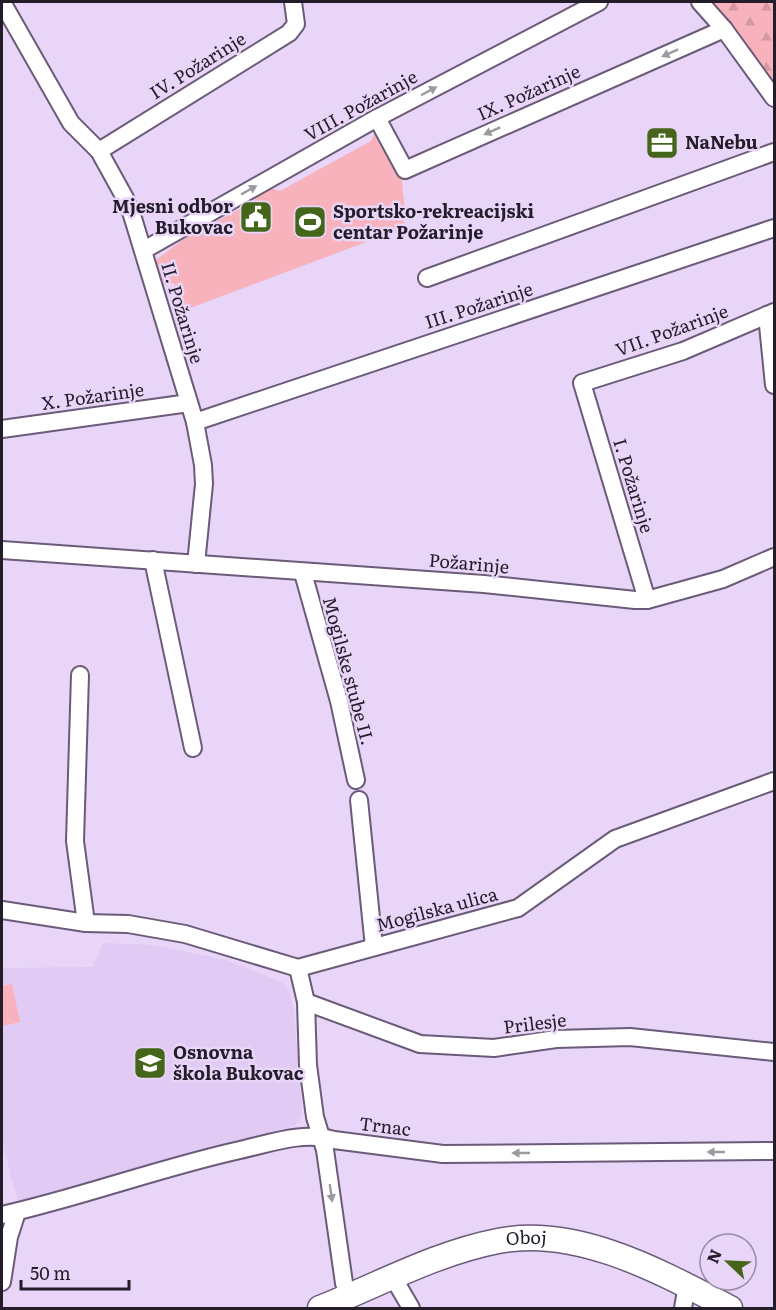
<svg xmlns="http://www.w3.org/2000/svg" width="776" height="1310" font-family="Literata,serif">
	<defs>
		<pattern id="forest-firs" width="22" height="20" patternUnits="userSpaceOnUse" patternTransform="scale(1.5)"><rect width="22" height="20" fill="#f8b2bb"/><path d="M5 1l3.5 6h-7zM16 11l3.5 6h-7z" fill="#d498a1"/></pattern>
	</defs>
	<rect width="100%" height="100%" fill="#e8d5f8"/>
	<polygon fill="#e1caf4" points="103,943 154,945 226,960 282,982 289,990 294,1012 302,1114 299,1122 294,1126 189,1153 19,1205 2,1142 2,968 93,967"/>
	<polygon fill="url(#forest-firs)" points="710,2 774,2 774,89"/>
	<g fill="#f8b2bb">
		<polygon points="378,132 401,173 405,211 402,217 406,227 182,311 174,283 164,285 156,260 181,241 254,201 257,195 270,188 280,191 371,141 374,134"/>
		<polygon points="12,984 20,1022 2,1026 2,986"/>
	</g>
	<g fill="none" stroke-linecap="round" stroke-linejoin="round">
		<g stroke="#6b5a78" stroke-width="20">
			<g id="street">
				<polyline points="2,2 71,123 99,151 125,198 132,215 195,422 203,465 204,484 196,564"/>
				<polyline points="700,2 724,29 774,98"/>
				<polyline points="377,118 405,170 724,29"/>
				<polyline points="99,151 289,33 296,24 293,2"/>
				<polyline points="144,250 377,118 599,2"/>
				<polyline points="427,278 774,152"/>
				<polyline points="767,315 774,385"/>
				<polyline points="195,422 774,228"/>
				<polyline points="2,429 189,403"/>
				<polyline points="2,550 484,584 635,600 647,600 723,579 774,557"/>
				<polyline points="153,560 193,748"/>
				<polyline points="303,573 339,701 356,780"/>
				<polyline points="647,600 582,383 683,351 774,312"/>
				<polyline points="80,675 75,841 86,923"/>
				<polyline points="359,800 374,947"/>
				<polyline points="2,910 86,923 128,924 185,934 298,968 518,908 615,839 774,781"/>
				<polyline points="298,968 306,1002 308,1065 315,1117 325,1150 344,1283 349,1297"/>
				<polyline points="306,1002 420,1044 494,1048 556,1039 630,1037 774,1052"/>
				<path d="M2 1215C82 1197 159 1168 240 1150 271 1143 303 1131 334 1140L443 1154 774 1151"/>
				<polyline points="393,1277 411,1308"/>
				<polyline points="2,1282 9,1237 17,1212"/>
				<polyline points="683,1308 687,1285"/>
			</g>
		</g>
		<g stroke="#6b5a78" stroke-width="27">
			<g id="secondary">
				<path id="s1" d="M320 1308C378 1285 436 1253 498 1241 577 1225 663 1273 730 1308"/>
			</g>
		</g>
		<use href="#street" stroke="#fff" stroke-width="16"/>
		<use href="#secondary" stroke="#fff" stroke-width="24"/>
	</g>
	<defs><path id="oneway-solid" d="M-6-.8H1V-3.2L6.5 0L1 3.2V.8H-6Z" transform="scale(1.5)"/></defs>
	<g fill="#9c999f">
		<use href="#oneway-solid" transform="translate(670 53) rotate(156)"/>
		<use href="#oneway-solid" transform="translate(429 91) rotate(-28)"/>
		<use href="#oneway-solid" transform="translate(492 131) rotate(156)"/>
		<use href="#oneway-solid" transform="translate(249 190) rotate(-29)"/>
		<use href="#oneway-solid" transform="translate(716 1152) rotate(180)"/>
		<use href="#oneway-solid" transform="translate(521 1153) rotate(180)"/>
		<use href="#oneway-solid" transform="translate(331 1193) rotate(82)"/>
	</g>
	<defs>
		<g id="office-square" transform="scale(1.725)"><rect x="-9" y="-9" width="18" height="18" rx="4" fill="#45651b" stroke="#e8d5f8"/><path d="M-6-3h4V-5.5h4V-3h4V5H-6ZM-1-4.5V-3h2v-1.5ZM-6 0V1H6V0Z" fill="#fff"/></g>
		<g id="civic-square" transform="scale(1.725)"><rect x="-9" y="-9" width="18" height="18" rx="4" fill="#45651b" stroke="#e8d5f8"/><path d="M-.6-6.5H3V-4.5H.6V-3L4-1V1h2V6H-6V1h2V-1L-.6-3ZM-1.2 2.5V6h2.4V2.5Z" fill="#fff"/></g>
		<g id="stadium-square" transform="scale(1.725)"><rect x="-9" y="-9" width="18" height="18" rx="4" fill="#45651b" stroke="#e8d5f8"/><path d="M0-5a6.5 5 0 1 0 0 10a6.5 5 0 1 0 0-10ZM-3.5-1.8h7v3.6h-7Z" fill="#fff"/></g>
		<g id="school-square" transform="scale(1.725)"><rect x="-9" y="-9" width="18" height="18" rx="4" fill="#45651b" stroke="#e8d5f8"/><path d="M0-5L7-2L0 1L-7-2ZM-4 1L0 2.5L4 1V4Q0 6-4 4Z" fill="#fff"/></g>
	</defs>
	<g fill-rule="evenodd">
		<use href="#office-square" x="662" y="143"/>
		<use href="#civic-square" x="256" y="217"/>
		<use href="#stadium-square" x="310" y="222"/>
		<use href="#school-square" x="150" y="1063"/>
	</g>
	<g text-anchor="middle" stroke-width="5" stroke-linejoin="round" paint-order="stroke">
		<g font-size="18" fill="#231c29" stroke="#e8d5f8">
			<text transform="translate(198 66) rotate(-32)" y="6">IV. Požarinje</text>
			<text transform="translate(529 93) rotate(-24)" y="6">IX. Požarinje</text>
			<text transform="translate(361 106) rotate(-29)" y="6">VIII. Požarinje</text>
			<text transform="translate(479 306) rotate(-18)" y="6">III. Požarinje</text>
			<text transform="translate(182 313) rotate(73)" y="6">II. Požarinje</text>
			<text transform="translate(672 331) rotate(-20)" y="6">VII. Požarinje</text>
			<text transform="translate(93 397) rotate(-8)" y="6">X. Požarinje</text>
			<text transform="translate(633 486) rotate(73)" y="6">I. Požarinje</text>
			<text transform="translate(469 564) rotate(5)" y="6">Požarinje</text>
			<text transform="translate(348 671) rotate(75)" y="6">Mogilske stube II.</text>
			<text transform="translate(437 910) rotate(-15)" y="6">Mogilska ulica</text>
			<text transform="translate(535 1024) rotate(-7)" y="6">Prilesje</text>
			<text transform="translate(385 1127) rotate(7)" y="6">Trnac</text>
			<text dy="6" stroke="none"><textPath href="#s1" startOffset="219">Oboj</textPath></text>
		</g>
		<g font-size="18" font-weight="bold" fill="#231c29" stroke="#e8d5f8" text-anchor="start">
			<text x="685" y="149">NaNebu</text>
			<text x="233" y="213" text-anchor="end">Mjesni odbor<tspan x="233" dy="21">Bukovac</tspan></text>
			<text x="333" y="218">Sportsko-rekreacijski<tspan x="333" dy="21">centar Požarinje</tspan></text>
			<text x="173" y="1059">Osnovna<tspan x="173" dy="21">škola Bukovac</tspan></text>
		</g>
	</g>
	<rect width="776" height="1310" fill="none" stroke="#231c29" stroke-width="6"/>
	<g transform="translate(728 1262) rotate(293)"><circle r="28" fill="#e8d5f8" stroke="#998ba5" stroke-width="1.5"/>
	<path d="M0-4.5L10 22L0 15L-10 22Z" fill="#45651b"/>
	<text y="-9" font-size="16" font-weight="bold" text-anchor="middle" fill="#231c29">N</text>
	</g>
	<path d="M21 1280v9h108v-9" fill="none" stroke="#231c29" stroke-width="3"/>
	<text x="30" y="1280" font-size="18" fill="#231c29" stroke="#e8d5f8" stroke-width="4.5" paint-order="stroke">50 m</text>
</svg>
